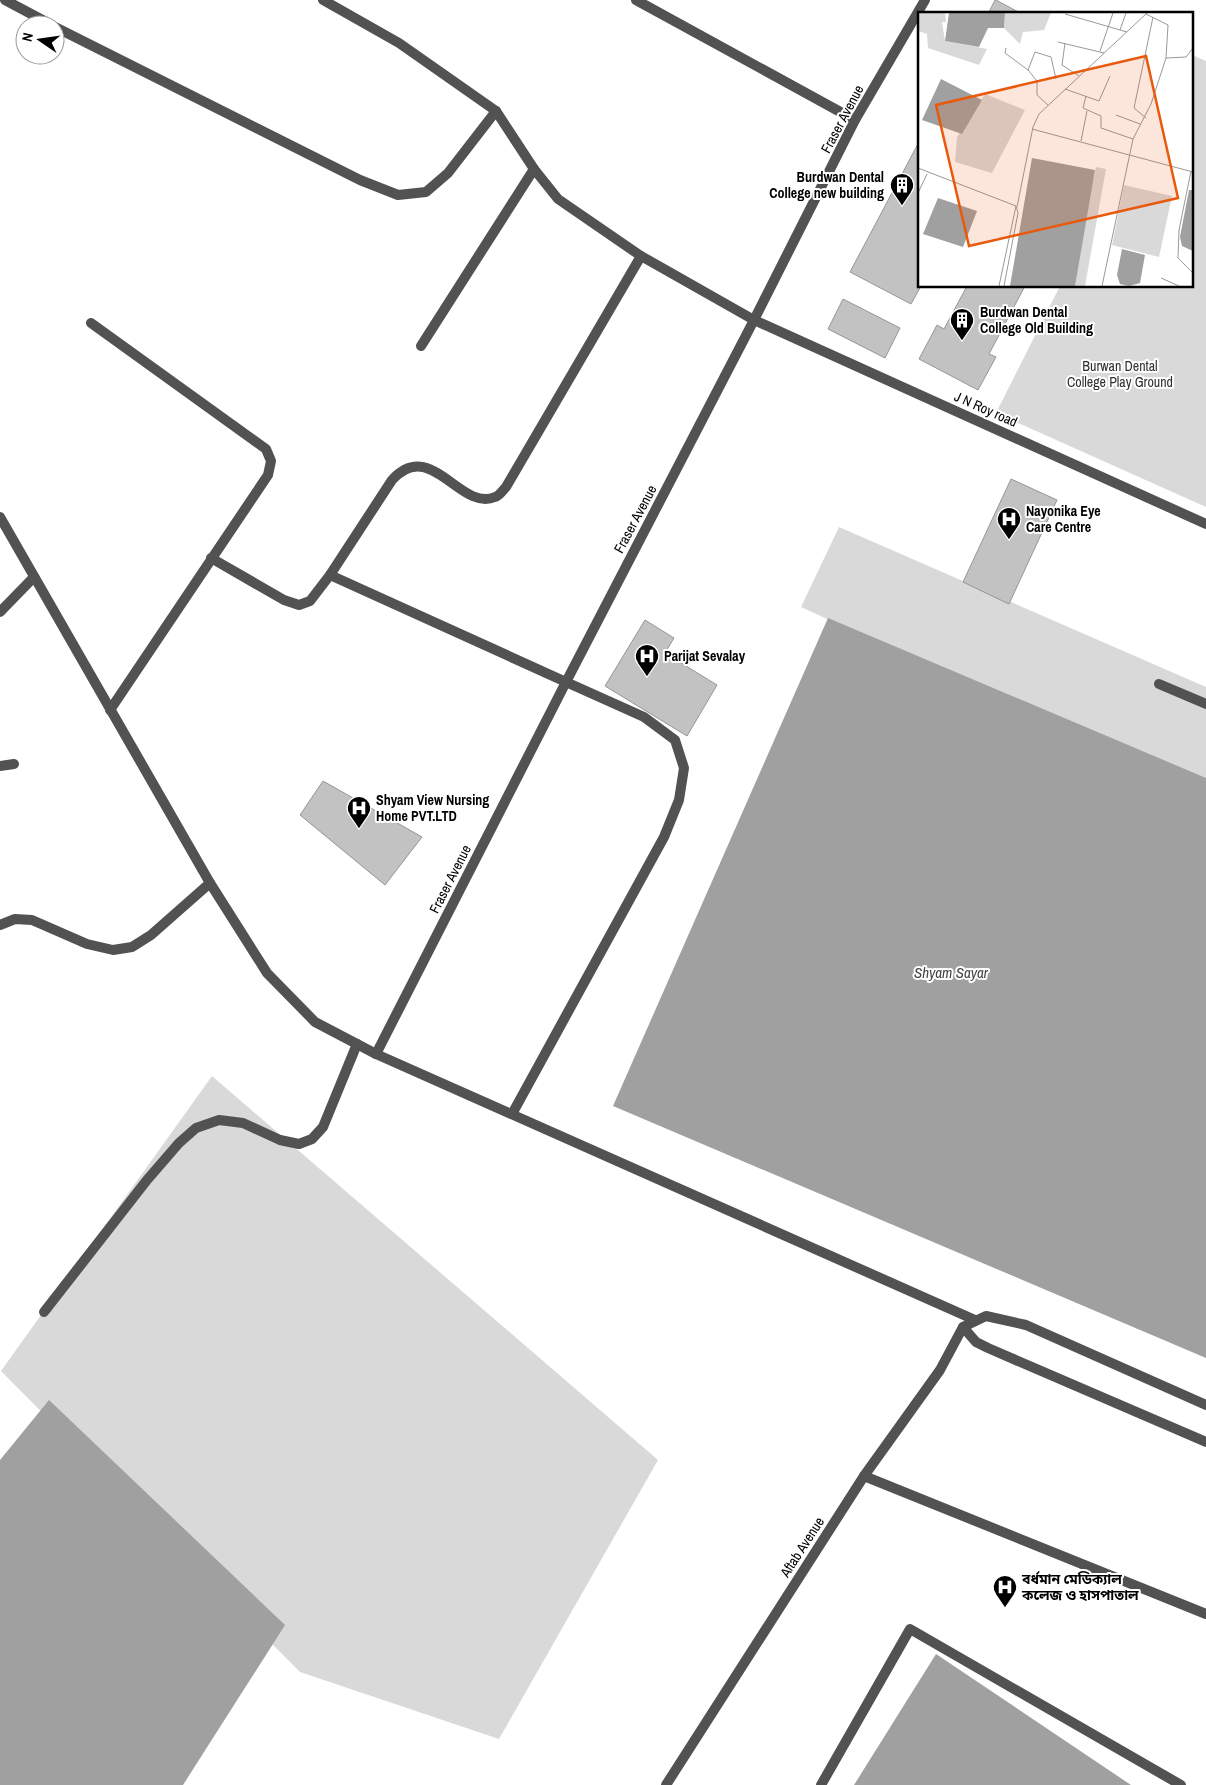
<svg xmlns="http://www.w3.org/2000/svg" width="1206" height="1785" font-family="'Archivo Narrow','Noto Sans Bengali',sans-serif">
	<rect width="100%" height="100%" fill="#fff"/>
	<g fill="#d9d9d9">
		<polygon points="1192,55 1206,61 1206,507 996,413 1060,286 1192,286"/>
		<polygon points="839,527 1206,687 1206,793 801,607"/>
		<polygon points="212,1076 658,1460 499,1739 300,1672 1,1371"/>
	</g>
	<g fill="#a0a0a0">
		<polygon points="828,618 1206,778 1206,1358 613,1106"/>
		<polygon points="49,1400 285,1625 183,1785 0,1785 0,1460"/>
		<polygon points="936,1654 1131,1785 854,1785"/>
	</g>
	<g fill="#c2c2c2" stroke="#969696">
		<polygon points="995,0 996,0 1022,14 988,14"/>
		<polygon points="920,140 921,286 911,304 850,272"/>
		<polygon points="967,286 1025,286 989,354 996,357 978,390 919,359 937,325 944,329"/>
		<polygon points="843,299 900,328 885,358 828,329"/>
		<polygon points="1011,479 1057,500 1009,604 963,582"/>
		<polygon points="645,620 674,638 665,653 717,685 687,736 605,686"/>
		<polygon points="323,781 422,837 385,885 300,815"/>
	</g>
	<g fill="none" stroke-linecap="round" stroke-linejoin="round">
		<g stroke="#525252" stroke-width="10">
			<polyline points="636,0 855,120"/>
			<polyline points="1159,684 1206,704"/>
			<polyline points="512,1114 664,837 679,800 684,768 675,740 644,717 566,682"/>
			<polyline points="44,1312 147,1180 179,1143 196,1128 219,1120 243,1123 280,1140 299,1144 312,1139 323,1127 357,1044"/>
			<polyline points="864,1476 1206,1614"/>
			<polyline points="821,1785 910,1629 1181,1785"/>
		</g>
		<g stroke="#525252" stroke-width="10">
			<polyline points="5,0 52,25"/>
			<polyline points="323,0 399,43 496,111 534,169 558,199 641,256 754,320 1206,524"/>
			<polyline points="55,27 360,180 398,195 426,192 448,173 496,111"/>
			<polyline points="91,323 266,449 271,461 268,475 110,710"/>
			<polyline points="421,346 534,169"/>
			<polyline points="0,517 210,883 267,973 315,1022 376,1054 975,1320"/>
			<path d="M211 558 284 600 299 605 310 601 330 575 392 480C431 437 460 512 495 497 499 496 503 490 506 487L641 256"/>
			<polyline points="330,575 566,682"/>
			<polyline points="0,612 34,577"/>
			<polyline points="0,766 14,764"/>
			<polyline points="0,925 15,919 32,920 87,944 113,950 132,947 151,935 210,883"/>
			<polyline points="376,1054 566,682 754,320 855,120 925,0"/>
			<polyline points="1206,1405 1026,1325 986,1316 963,1327 976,1342 988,1348 1206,1442"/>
			<polyline points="666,1785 864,1476 940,1370 963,1327"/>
		</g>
	</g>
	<defs>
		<g id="building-pin" transform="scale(1.25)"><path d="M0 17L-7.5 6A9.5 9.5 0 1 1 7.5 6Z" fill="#000" stroke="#fff"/><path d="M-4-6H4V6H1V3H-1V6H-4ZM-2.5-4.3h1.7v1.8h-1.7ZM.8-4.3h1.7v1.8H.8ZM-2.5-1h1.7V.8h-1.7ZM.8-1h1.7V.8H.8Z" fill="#fff"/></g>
		<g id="hospital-pin" transform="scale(1.25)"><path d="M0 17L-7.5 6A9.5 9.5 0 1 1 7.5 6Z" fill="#000" stroke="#fff"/><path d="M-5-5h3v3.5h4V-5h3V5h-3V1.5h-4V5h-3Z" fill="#fff"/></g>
	</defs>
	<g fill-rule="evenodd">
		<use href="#building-pin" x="902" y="185"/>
		<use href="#building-pin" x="962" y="320"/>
		<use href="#hospital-pin" x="1009" y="519"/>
		<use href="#hospital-pin" x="647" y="656"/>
		<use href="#hospital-pin" x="359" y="808"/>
		<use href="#hospital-pin" x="1005" y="1587"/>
	</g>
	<g text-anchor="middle" stroke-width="4" stroke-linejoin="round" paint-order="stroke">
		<g font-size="14" fill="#000" stroke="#fff">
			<text transform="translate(842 119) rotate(-62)" y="5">Fraser Avenue</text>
			<text transform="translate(986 409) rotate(24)" y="5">J N Roy road</text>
			<text transform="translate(635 519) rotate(-62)" y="5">Fraser Avenue</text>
			<text transform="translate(450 879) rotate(-63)" y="5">Fraser Avenue</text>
			<text transform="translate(802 1547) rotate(-57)" y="5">Aftab Avenue</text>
		</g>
		<g font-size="14" font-weight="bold" fill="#000" stroke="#fff" text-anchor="start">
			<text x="884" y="182" text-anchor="end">Burdwan Dental<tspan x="884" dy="16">College new building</tspan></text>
			<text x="980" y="317">Burdwan Dental<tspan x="980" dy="16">College Old Building</tspan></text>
			<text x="1026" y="516">Nayonika Eye<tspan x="1026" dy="16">Care Centre</tspan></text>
			<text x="664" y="661">Parijat Sevalay</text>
			<text x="376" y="805">Shyam View Nursing<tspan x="376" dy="16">Home PVT.LTD</tspan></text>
			<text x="1022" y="1584">বর্ধমান মেডিক্যাল<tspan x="1022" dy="16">কলেজ ও হাসপাতাল</tspan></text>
		</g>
		<g font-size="14" fill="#303030" stroke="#fff">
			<text x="1120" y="371">Burwan Dental<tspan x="1120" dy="16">College Play Ground</tspan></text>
		</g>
		<g font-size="15" font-style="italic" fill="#414141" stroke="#fff">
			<text x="951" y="978">Shyam Sayar</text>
		</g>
	</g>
	<g transform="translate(918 12)">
		<rect width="275" height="275" fill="#fff"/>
		<path d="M0 1H27L28 10H24L27 29 69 37 61 53 10 36 9 22 0 19ZM87 1H133L126 18 105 20 102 32 86 16ZM67 82 107 98 74 161 37 150 39 125ZM178 155 188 157 167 274H153ZM206 173 254 184 241 245 194 233Z" fill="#d9d9d9"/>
		<path d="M31 1H87L86 16H70L61 35 27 29ZM23 67 64 88 44 122 4 108ZM114 146 177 158 157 274H92ZM271 178H275V239L264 234 262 225ZM20 186 59 199 45 235 5 222ZM204 237 227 243 222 271 211 274 202 272 199 263Z" fill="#a0a0a0"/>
		<path fill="none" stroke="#999" stroke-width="1" d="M147 2 209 20M228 2 250 13 248 46M202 18 208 1M140 30 186 41M147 31 144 53 161 64M88 36 87 41 110 58 119 69V83L130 93M182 39 195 1M110 58 117 40 133 45 138 67M147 77 181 89 192 64M168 84 165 96 183 104V116L215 127M198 103 222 112M228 106 216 96 235 5M114 117 275 160M163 129 169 99M0 156 98 194M273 159 261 218 260 246 275 261M0 181 9 162M99 195 115 115 121 102 229 1M243 266 261 274M81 274 98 194 100 201 86 274M184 274 215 127 233 92 248 46 268 45 275 36"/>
		<path fill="#e8590c" fill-opacity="0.15" stroke="#e8590c" stroke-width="2.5" d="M228 44 260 186 51 234 18 93Z"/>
		<rect width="275" height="275" fill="none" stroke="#000" stroke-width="2.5"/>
	</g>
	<g transform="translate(40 40) rotate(283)"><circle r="24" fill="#ffffff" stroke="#999999"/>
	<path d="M0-4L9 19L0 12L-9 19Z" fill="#000000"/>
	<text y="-8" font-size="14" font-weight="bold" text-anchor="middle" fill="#000000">N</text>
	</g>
</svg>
